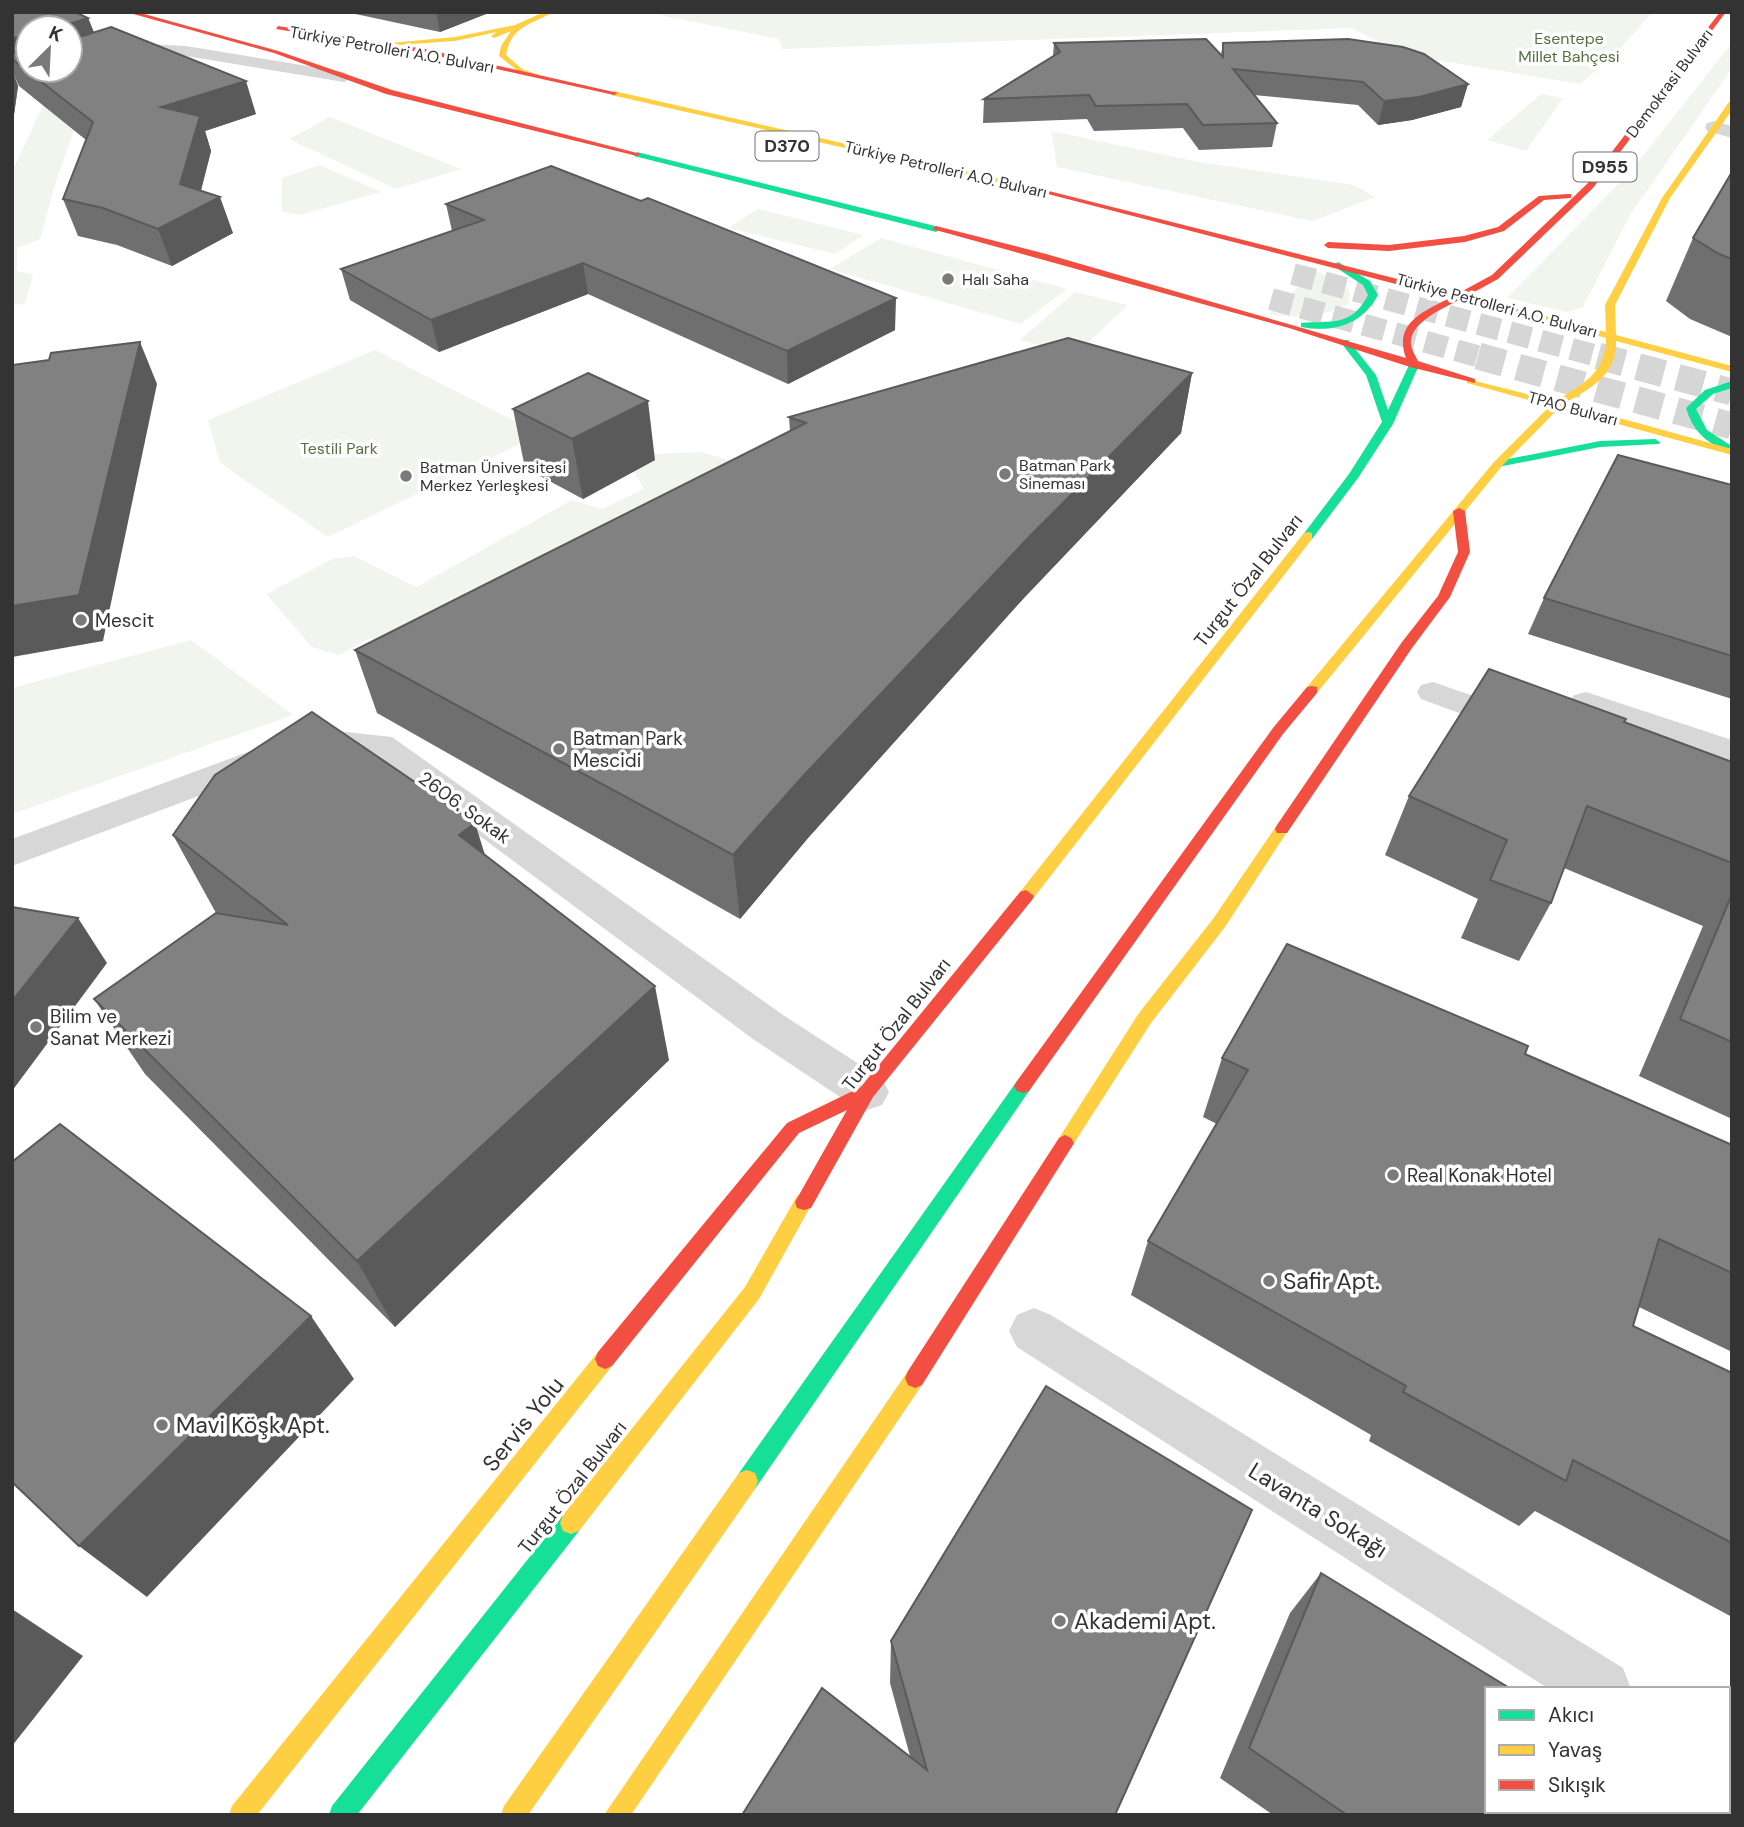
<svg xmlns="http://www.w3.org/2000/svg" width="1744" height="1827" font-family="'DM Sans',sans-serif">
	<rect width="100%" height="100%" fill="#fff"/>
	<g fill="#f1f5ed">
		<polygon points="645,12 1653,12 1616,53 1580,84 1400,54 1352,28 782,49 779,39"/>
		<polygon points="1732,43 1732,68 1630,215 1583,307 1568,312 1507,298 1631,171"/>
		<polygon points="55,80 89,88 55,184 40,239 17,248 17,271 33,274 25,304 12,305 12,172"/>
		<polygon points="1541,94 1563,98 1526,151 1487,140"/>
		<polygon points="330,117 461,169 396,189 289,139"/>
		<polygon points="1051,131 1199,162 1354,185 1376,197 1312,221 1057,167"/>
		<polygon points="320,165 381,192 300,215 282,212 282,178"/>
		<polygon points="758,209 863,235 835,254 728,228"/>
		<polygon points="881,238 1067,289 1021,324 830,269"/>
		<path d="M1315 271 1347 285 1350 295 1348 304C1322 318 1297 318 1269 314Z"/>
		<polygon points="1075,292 1128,305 1076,354 1020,340"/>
		<polygon points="375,350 540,434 328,537 220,463 208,420"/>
		<polygon points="702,452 775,474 415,667 370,638 339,655 312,647 266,594 333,559 354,556 416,587 572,500 602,509 644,489 631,467 655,454"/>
		<polygon points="191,640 293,715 12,814 12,688"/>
	</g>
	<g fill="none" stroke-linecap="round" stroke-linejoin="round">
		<g stroke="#d6d6d6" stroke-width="22" stroke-dasharray="22 10" stroke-linecap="butt">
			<polyline points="1293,274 1605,358"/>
			<polyline points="1271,299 1484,358"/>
		</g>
		<g stroke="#d6d6d6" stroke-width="27" stroke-dasharray="27 14" stroke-linecap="butt">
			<polyline points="1478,356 1732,426"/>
			<polyline points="1598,356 1732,392"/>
		</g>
		<g fill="#d7d7d7" fill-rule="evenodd">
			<polygon points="130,43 186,46 344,72 353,77 344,82 186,56 124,52 122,48"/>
			<polygon points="35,70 69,70 66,74 12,85 12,75"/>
			<polygon points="1714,121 1732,126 1732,138 1707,131 1705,127 1707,123"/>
			<polygon points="1433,682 1528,715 1533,723 1528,731 1516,734 1421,699 1417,692 1421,685"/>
			<polygon points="1586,692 1732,740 1732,763 1574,711 1569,703 1574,695"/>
			<polygon points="337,731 392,737 783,1015 882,1079 889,1092 882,1105 867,1110 852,1105 753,1039 372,756 337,753 303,757 12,866 12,839 286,738"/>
			<polygon points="1034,1308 1051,1315 1623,1668 1631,1689 1549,1689 1017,1347 1009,1331 1017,1315"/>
			<polygon points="1728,1738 1732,1739 1732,1800 1728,1799"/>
		</g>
		<g fill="#16e098" fill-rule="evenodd">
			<polygon points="637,152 939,227 940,229 936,232 634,156"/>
			<path d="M1338 262 1370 281 1378 295C1362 325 1333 333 1301 327V323C1331 320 1351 328 1368 295L1363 285 1335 267 1333 265Z"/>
			<polygon points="1342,340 1348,340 1376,375 1388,410 1409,365 1414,362 1419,365 1393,424 1358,478 1312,539 1308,540 1302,536 1349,474 1382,422 1366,375 1342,344"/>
			<path d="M1732 381V388L1713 394 1696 409 1707 430 1730 445 1731 447 1726 450C1705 443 1692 429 1686 408L1705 390Z"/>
			<polygon points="1655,439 1660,442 1659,444 1600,447 1498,467 1492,464 1498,461 1600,441"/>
			<polygon points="1023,1079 1029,1081 1032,1086 1029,1091 755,1489 747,1492 739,1489 736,1481 739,1473 1017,1081"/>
			<polygon points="571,1512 579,1515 582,1523 579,1531 357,1815 329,1815 332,1806 563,1515"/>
		</g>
		<g fill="#ffcf43" fill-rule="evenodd">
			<path d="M544 12H553C531 25 511 26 506 55L522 69 539 75 537 78 518 71 499 56 501 46 511 31 494 38 491 36 497 32 455 41 383 46 380 44 455 37 515 25Z"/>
			<polygon points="614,91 1009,181 1013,183 1009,185 611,95"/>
			<path d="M1729 102H1732V110L1670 198 1615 305 1616 335 1732 366V372L1616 341C1617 375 1591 388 1565 403L1732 449V455L1559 408 1502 466 1317 693H1307V687L1494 462 1550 406 1467 383V379L1555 401C1582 385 1606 373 1606 338L1521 314 1526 311 1606 332 1605 305 1662 198Z"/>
			<polygon points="1308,532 1312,533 1312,539 1032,900 1020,900 1018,896 1020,892 1304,533"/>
			<polygon points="1282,824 1289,829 1225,927 1151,1023 1071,1148 1065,1151 1059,1148 1056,1143 1059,1138 1139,1013 1213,919 1277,825"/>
			<polygon points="804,1194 811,1196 813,1202 759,1299 579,1531 571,1534 563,1531 560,1523 563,1515 745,1287 797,1196"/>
			<polygon points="605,1349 612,1352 615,1359 612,1366 257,1815 229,1815 232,1806 598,1352"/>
			<polygon points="915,1368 922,1371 925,1378 922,1385 631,1815 604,1815 908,1371"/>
			<polygon points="747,1470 755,1473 758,1481 755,1489 528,1815 501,1815 504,1806 739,1473"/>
		</g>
		<g fill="#f24e42" fill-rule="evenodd">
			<polygon points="126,12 137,12 278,51 392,90 641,154 637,156 386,94 274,53"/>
			<path d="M1720 12H1726L1593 188 1498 279 1467 296 1529 312V316L1459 300C1444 308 1408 323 1411 345 1412 350 1416 357 1418 361L1475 379V383L1410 367 1289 328 932 229 936 226 1046 254 1406 358C1393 323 1424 311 1450 298L1005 183 1009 181 1457 294 1492 275 1587 184Z"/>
			<polygon points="278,26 425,49 618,93 614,95 425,53 276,29"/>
			<polygon points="1568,194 1571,194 1571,198 1544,200 1504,231 1465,242 1389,251 1328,248 1324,245 1328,242 1389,245 1464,236 1498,227 1539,196"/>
			<polygon points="1459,508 1465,511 1470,552 1450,597 1412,648 1287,833 1277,833 1275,829 1277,825 1402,642 1438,596 1458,552 1453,511"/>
			<polygon points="1312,686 1317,687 1317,693 1283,734 1029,1091 1023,1093 1017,1091 1014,1086 1017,1081 1273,728 1307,687"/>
			<polygon points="1026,890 1034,896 1032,900 873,1097 811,1208 804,1210 797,1208 795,1202 847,1110 799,1133 612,1366 605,1369 598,1366 595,1359 598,1352 787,1123 861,1087 1020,892"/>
			<polygon points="1065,1135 1071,1138 1074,1143 1071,1148 922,1385 915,1388 908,1385 905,1378 908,1371 1059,1138"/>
		</g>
	</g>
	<g fill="#6f6f6f" fill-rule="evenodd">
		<path d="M12 12 88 18 94 32 256 114 205 131 211 151 201 190 233 233 172 266 117 245 78 236 63 199 86 140 19 86 13 73 18 86 12 129ZM28 28H70V70H28Z"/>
		<polygon points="346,12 491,12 440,32"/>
		<polygon points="1054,43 1221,55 1223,43 1468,84 1461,107 1412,120 1378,125 1358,105 1254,95 1277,123 1272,147 1199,150 1183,128 1094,131 1087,119 983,123 984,99 1053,56"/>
		<polygon points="1732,172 1732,337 1690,319 1666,301 1693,238"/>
		<polygon points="641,201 895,330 788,384 588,294 439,352 350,300 341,269 452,231 446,204"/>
		<polygon points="1192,373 1181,433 1023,599 808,838 740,919 377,713 355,650 790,431 789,417"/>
		<polygon points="513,409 655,460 583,499 525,468"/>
		<polygon points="1732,485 1732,699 1528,634 1544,598"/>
		<polygon points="1624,722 1732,762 1732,1119 1639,1076 1703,926 1564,868 1551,903 1519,961 1461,938 1478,899 1385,855 1409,796"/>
		<polygon points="173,835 485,855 669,1060 395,1327 145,1074 94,999 216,913"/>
		<polygon points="1525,1054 1732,1145 1732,1352 1639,1307 1633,1326 1732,1373 1732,1617 1535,1511 1519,1526 1369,1441 1371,1435 1131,1295 1148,1241 1217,1124 1203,1117 1222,1058"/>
		<polygon points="1321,1573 1649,1815 1273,1815 1220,1778 1290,1613"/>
		<polygon points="891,1641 1115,1815 742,1815 910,1756 890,1683"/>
	</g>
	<g fill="#5a5a5a">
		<polygon points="436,12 491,12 440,32"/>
		<polygon points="88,18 100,49 70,58 70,28 57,28 57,27"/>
		<polygon points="22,36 28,51 12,59 12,38"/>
		<polygon points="12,71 18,86 12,129"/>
		<polygon points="246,81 256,114 205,131 211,151 196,210 220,197 233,233 172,266 158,229 180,184 161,107"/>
		<polygon points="1468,84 1461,107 1412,120 1378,125 1384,101"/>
		<polygon points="583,263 588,294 439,352 431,320"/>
		<polygon points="896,298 895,330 788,384 787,351"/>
		<polygon points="140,342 157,384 103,641 12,657 12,606"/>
		<polygon points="1192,373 1181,433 1023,599 808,838 740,919 733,855 805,774 1030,536"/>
		<polygon points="648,401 655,460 583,499 572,439"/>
		<polygon points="475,823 499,900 459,835"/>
		<polygon points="78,918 107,963 12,1091 12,1001"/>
		<polygon points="655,986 669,1060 395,1327 357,1261"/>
		<polygon points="311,1316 354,1379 147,1597 79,1546"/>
		<polygon points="12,1609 83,1656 12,1746"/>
	</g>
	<g fill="#818181" stroke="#5a5a5a" stroke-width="2">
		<polygon points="12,12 75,12 88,18 57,28 28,28 28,36 12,38"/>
		<polygon points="111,27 246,81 161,107 200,116 180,184 220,197 158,229 103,208 63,199 93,122 12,59 12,53 28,50 28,70 70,70 70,40"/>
		<polygon points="1206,39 1223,57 1223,43 1348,39 1403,47 1424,54 1468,84 1419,97 1384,101 1363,82 1233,69 1277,123 1203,125 1187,104 1096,106 1089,95 984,99 1060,52 1054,43"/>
		<polygon points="551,166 641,201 648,198 896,298 787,351 583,263 431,320 341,269 484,220 446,204"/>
		<polygon points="1732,172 1732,259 1719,254 1693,238"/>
		<polygon points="1068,338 1192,373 1030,536 805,774 733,855 355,650 806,423 789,417"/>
		<polygon points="140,342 79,595 12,606 12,365 49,360 51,353"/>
		<polygon points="588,373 648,401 572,439 513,409"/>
		<polygon points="1618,455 1732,485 1732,656 1544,598"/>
		<polygon points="1489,669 1626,719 1624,722 1732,762 1732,863 1587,806 1551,903 1490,880 1507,840 1409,796"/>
		<polygon points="312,712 475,823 459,835 655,986 357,1261 94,999 216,913 288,925 173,835 215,775"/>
		<polygon points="1732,894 1732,1042 1680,1019"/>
		<polygon points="12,907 78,918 12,1001"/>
		<polygon points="1287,944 1528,1046 1525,1054 1732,1145 1732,1273 1659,1239 1633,1326 1732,1373 1732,1543 1573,1460 1566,1481 1403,1392 1406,1386 1148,1241 1248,1070 1222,1058"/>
		<polygon points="60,1124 311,1316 79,1546 12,1482 12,1162"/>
		<polygon points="1046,1386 1252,1510 1115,1815 742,1815 822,1688 927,1770 891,1641"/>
		<polygon points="1321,1573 1511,1689 1487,1689 1487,1811 1650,1811 1649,1815 1347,1815 1249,1748"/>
	</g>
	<g fill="#7a7a7a" stroke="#fff" stroke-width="2.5">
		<circle cx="948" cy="279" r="7"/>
		<circle cx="1005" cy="474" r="7"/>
		<circle cx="406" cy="476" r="7"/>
		<circle cx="81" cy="620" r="7"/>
		<circle cx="559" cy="749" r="7"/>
		<circle cx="36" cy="1027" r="7"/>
		<circle cx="1393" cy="1175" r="7"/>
		<circle cx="1269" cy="1281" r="7"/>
		<circle cx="162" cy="1425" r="7"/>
		<circle cx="1060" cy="1621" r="7"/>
	</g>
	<g text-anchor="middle" stroke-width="7" stroke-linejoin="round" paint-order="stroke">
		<g font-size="16" fill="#56703f" stroke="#fff">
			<text x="1569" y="44">Esentepe<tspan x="1569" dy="18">Millet Bahçesi</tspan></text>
			<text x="339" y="454">Testili Park</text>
		</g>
		<g font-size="16" fill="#333" stroke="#fff">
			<text transform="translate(392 49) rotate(10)" y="6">Türkiye Petrolleri A.O. Bulvarı</text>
			<text transform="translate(1669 83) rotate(-53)" y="6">Demokrasi Bulvarı</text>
			<text transform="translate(946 169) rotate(13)" y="6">Türkiye Petrolleri A.O. Bulvarı</text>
			<text transform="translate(1497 305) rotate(15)" y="6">Türkiye Petrolleri A.O. Bulvarı</text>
			<text transform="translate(1573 408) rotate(15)" y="6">TPAO Bulvarı</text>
		</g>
		<g font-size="16" fill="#333" stroke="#fff" text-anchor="start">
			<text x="962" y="285">Halı Saha</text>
			<text x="1019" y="471">Batman Park<tspan x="1019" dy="18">Sineması</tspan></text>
			<text x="420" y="473">Batman Üniversitesi<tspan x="420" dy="18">Merkez Yerleşkesi</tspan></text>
		</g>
		<g fill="#fff" stroke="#707070" stroke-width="2">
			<rect x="755.5" y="131.5" width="63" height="29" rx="5"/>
			<rect x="1573.5" y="152.5" width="63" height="29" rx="5"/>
		</g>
		<g font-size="18" font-weight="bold" fill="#333">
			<text x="787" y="152">D370</text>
			<text x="1605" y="173">D955</text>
		</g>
		<g font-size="19" fill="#333" stroke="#fff">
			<text transform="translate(1248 580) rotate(-52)" y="7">Turgut Özal Bulvarı</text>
			<text transform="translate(465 807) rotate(36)" y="7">2606. Sokak</text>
			<text transform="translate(896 1024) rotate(-52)" y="7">Turgut Özal Bulvarı</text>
			<text transform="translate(572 1487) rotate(-52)" y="7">Turgut Özal Bulvarı</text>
		</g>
		<g font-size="19" fill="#333" stroke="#fff" text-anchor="start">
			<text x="95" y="627">Mescit</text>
			<text x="573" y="745">Batman Park<tspan x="573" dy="22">Mescidi</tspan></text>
			<text x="50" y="1023">Bilim ve<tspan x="50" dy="22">Sanat Merkezi</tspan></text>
			<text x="1407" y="1182">Real Konak Hotel</text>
		</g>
		<g font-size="23" fill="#333" stroke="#fff" text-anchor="start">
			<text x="1283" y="1289">Safir Apt.</text>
			<text x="176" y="1433">Mavi Köşk Apt.</text>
			<text x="1074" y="1629">Akademi Apt.</text>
		</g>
		<g font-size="23" fill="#333" stroke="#fff">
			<text transform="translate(523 1424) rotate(-51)" y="8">Servis Yolu</text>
			<text transform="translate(1318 1510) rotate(32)" y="8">Lavanta Sokağı</text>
		</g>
	</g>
	<rect width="1744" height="1827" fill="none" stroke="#333333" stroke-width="28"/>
	<rect x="1485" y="1687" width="245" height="126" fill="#ffffff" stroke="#adadad" stroke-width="2"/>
	<rect x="1499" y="1710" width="35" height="10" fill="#16e098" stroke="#adadad" stroke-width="2"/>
	<text x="1548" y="1722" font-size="21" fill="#333333">Akıcı</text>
	<rect x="1499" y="1745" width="35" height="10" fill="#ffcf43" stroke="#adadad" stroke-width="2"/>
	<text x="1548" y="1757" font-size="21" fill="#333333">Yavaş</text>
	<rect x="1499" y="1780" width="35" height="10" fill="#f24e42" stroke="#adadad" stroke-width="2"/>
	<text x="1548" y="1792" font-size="21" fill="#333333">Sıkışık</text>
	<g transform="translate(49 49) rotate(24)"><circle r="33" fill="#ffffff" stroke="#adadad" stroke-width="2"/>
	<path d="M0-5L12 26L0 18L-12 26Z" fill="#7a7a7a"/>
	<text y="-10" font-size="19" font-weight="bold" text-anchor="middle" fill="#333333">K</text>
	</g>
</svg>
